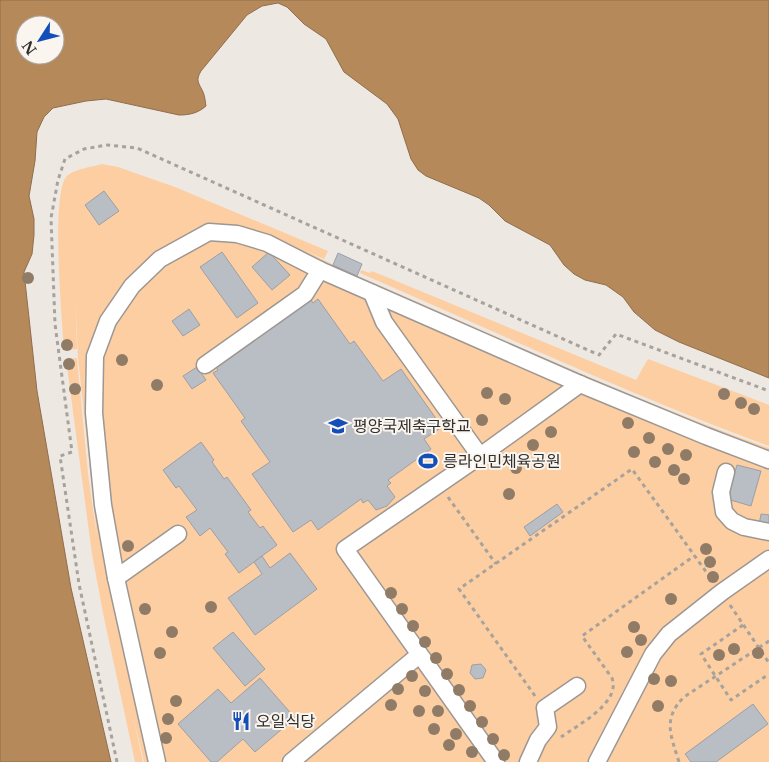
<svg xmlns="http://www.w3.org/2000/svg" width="769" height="762" font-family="'Libre Baskerville','Noto Sans KR',serif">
	<rect width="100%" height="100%" fill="#eee8e2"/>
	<g fill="#fdcea1">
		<path d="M102 164 118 167 175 187 328 251 324 259 304 250 357 277 358 276C494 335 629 398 769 448V762H144L132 712 143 762H135L103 613 92 554 66 359 77 358 88 474 97 537 78 358 75 294 77 349 64 350C62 320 51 197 66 177 73 169 92 167 102 164Z"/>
		<path d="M361 270 370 273 372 271 636 380 648 359 769 405V446C630 395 496 332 360 273Z"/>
	</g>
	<path fill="#b6895b" stroke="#8e6e4d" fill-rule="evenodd" d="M0 0H769V378L679 342 655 330 634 312 623 297 606 285 585 280 574 274 564 265 550 245 505 221 489 205 479 198 426 176 418 170 411 159 398 119 387 104 344 72 326 39 304 24 287 7 278 3 262 6 247 15 201 71C195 81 199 83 203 92 205 96 205 101 206 106 198 113 190 115 179 115L106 99 86 101 53 108 44 117 37 132 35 161 29 196 34 219V235L32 254 24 272 37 391 71 588 111 762H0ZM25 25H55V55H25Z"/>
	<g fill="#b9bdc4" stroke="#9c9fa6">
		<polygon points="104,191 119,211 99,225 85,205"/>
		<polygon points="222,252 258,303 237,318 200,267"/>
		<polygon points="269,252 290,275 272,290 252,267"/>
		<polygon points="338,253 362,264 357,276 333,265"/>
		<polygon points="318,299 350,344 354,341 383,381 401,369 442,427 424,439 431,449 388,480 391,483 387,486 395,497 387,506 376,510 368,500 363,503 361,499 318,530 311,520 293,532 252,474 270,462 241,421 245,418 213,373 218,370 216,367 311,300 313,303"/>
		<polygon points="189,309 200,325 183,336 172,321"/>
		<polygon points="197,367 206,380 192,389 183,376"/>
		<polygon points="201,442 214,460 212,462 224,479 227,477 251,510 248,512 260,528 263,526 277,545 239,573 225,554 228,552 210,528 200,536 186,517 197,510 179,486 176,488 163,470"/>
		<polygon points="737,465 761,471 751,506 727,499"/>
		<polygon points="557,504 563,512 530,536 524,527"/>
		<polygon points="761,514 769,515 769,527 759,525"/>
		<polygon points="290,553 317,589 255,635 228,598 262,574 254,562 262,556 270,568"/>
		<polygon points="233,632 265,669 245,686 213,648"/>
		<polygon points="481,664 486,670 483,678 475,679 470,673 472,665"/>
		<polygon points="260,678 295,718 255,752 243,739 217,762 211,762 178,724 218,689 231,703"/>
		<polygon points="753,704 768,724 716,762 691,762 685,754"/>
	</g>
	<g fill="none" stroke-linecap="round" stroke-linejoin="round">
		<g stroke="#9c9792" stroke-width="19">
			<g id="minor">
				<polyline points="372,293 384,322 480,456"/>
				<polyline points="205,365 305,294 320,270"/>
				<polyline points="726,472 721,492 724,512 732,521 744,527 769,532"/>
				<polyline points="116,578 178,534"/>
				<polyline points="157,762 116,578 103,505 94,413 95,356 108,321 132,286 160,259 209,232 237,234 267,243 320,270 580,384 706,436 769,460"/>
				<polyline points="291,762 419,655"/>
				<polyline points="496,762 345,549 480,456 580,384"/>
				<polyline points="528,762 538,740 548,727 545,708 577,686"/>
				<polyline points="597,762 653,654 669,634 722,592 769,559"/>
			</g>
		</g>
		<g stroke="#a6a29d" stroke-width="3" stroke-dasharray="4 4" stroke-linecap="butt">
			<polyline points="448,497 496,564"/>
			<polyline points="730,605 769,663"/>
			<polyline points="743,625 701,654 731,700 769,674"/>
			<polyline points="535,696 459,589 632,469 712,580"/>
			<path d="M561 737C578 725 621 703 612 678L582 636 694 556"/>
			<polyline points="117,762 79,584 60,456 72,452 55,324 51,218 58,180 65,159 84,149 107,145 137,148 599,355 616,334 769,391"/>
			<path d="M679 762C671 736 662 719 684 697L769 641"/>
		</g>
		<use href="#minor" stroke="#fff" stroke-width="16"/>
	</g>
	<g fill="#907c66">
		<circle cx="28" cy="278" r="6"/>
		<circle cx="67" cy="345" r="6"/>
		<circle cx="122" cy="360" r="6"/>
		<circle cx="69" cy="364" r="6"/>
		<circle cx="157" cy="385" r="6"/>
		<circle cx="75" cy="389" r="6"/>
		<circle cx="487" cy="393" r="6"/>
		<circle cx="724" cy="394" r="6"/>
		<circle cx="505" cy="399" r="6"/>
		<circle cx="741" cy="403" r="6"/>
		<circle cx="754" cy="409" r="6"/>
		<circle cx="482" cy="420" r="6"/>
		<circle cx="628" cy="423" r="6"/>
		<circle cx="551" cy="432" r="6"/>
		<circle cx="649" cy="438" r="6"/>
		<circle cx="533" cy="445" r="6"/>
		<circle cx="668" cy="449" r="6"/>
		<circle cx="634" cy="452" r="6"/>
		<circle cx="686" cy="455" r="6"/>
		<circle cx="655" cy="462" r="6"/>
		<circle cx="516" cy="468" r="6"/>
		<circle cx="674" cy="470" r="6"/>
		<circle cx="684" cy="479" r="6"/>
		<circle cx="509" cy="494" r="6"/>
		<circle cx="128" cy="546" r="6"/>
		<circle cx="706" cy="549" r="6"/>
		<circle cx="710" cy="562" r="6"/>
		<circle cx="713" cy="577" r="6"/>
		<circle cx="391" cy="593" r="6"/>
		<circle cx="671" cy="599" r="6"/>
		<circle cx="211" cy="607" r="6"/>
		<circle cx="145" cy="609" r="6"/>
		<circle cx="402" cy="609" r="6"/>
		<circle cx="413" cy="626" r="6"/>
		<circle cx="634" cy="627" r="6"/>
		<circle cx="172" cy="632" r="6"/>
		<circle cx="641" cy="640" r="6"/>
		<circle cx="425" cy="642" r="6"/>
		<circle cx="734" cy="649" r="6"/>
		<circle cx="627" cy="652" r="6"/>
		<circle cx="160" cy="653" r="6"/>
		<circle cx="758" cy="653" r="6"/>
		<circle cx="719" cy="655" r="6"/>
		<circle cx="436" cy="658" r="6"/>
		<circle cx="447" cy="674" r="6"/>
		<circle cx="412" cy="676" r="6"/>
		<circle cx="654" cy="679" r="6"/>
		<circle cx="671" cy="681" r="6"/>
		<circle cx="398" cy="689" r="6"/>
		<circle cx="459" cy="690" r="6"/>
		<circle cx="425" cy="691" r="6"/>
		<circle cx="176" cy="701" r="6"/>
		<circle cx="391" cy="705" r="6"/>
		<circle cx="470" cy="706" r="6"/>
		<circle cx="658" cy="706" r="6"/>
		<circle cx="419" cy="711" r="6"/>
		<circle cx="438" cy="711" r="6"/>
		<circle cx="168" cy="719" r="6"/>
		<circle cx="482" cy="722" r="6"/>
		<circle cx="434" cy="729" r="6"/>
		<circle cx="456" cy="734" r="6"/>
		<circle cx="166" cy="738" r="6"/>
		<circle cx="493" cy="739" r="6"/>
		<circle cx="449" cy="745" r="6"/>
		<circle cx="472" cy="752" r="6"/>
		<circle cx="504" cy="755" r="6"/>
	</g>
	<defs>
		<g id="school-bare" transform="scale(1.5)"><path d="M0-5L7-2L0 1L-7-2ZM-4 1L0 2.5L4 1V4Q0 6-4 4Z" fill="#134eb9" stroke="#fbf5ef" stroke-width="2.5" paint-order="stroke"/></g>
		<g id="stadium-bare" transform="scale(1.5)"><path d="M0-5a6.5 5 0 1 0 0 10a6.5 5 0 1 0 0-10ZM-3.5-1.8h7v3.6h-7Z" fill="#134eb9" stroke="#fbf5ef" stroke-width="2.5" paint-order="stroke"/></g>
		<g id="restaurant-bare" transform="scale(1.5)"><path d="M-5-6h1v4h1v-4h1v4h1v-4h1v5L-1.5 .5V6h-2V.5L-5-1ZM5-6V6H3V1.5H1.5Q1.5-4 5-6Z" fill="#134eb9" stroke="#fbf5ef" stroke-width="2.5" paint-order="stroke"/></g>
	</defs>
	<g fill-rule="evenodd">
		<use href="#school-bare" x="338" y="426"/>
		<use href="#stadium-bare" x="428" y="461"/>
		<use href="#restaurant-bare" x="241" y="721"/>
	</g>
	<g text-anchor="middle" stroke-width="4" stroke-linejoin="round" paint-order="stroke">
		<g font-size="16" fill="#312f2d" stroke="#fbf5ef" text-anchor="start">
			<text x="353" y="432">평양국제축구학교</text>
			<text x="443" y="467">릉라인민체육공원</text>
			<text x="256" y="727">오일식당</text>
		</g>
	</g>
	<g transform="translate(40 40) rotate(234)"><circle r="24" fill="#fbf5ef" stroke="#aaa6a1"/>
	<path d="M0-4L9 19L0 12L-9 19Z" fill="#134eb9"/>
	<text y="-8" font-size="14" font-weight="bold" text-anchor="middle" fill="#312f2d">N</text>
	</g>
</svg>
